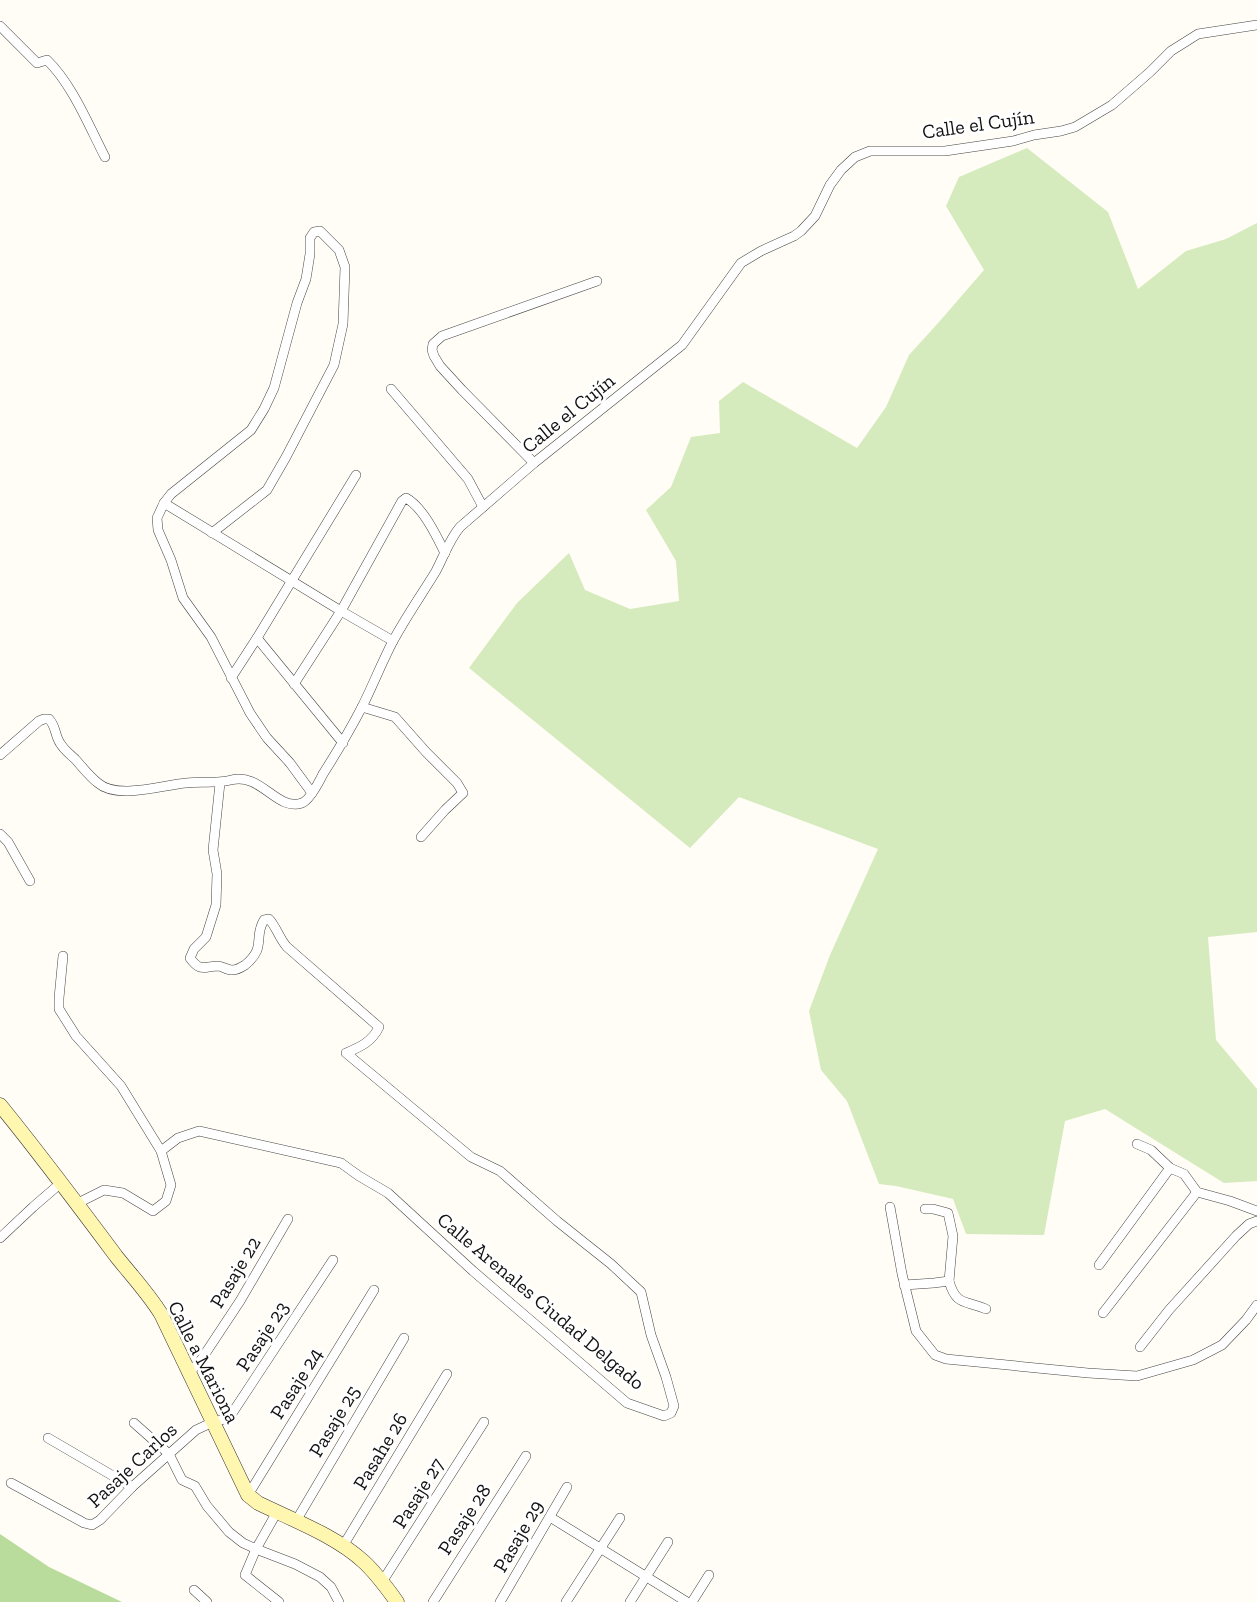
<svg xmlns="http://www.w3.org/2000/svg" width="1257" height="1602" font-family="'Zilla Slab',serif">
	<rect width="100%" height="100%" fill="#fffdf5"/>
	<polygon fill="#d5ebbd" points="1027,148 1108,212 1138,289 1186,251 1226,239 1257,223 1257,932 1208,937 1216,1040 1257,1089 1257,1181 1224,1183 1105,1109 1065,1121 1044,1235 966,1234 953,1199 896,1186 879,1184 847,1101 821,1070 809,1011 830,955 878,849 739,797 690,848 469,668 517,603 569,553 585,590 630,609 679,601 676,561 646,510 671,487 691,437 720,433 719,401 743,382 857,448 886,407 909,355 939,322 984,270 946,206 959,177"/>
	<polygon fill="#b9dc9c" points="0,1534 49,1567 122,1602 0,1602"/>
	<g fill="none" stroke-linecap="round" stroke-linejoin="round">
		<g stroke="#444" stroke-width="10">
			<g id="minor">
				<path d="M0 26 37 63 47 60C72 84 89 126 105 157"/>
				<polyline points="391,389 468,479 483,507"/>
				<polyline points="534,463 462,390 440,366 434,356 432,350 433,344 442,336 597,281"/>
				<polyline points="164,503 341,611 393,641"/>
				<polyline points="212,533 267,490 286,457 334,365 343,324 345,267 339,250 320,231 314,232 310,238 310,254 306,279 297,303 274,388 264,409 251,430 171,494 164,503 157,518 158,530 171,560 183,598 211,637 250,713 267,738 290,763 312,793"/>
				<polyline points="257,638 343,743"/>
				<polyline points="231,678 257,638 356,475"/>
				<path d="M294 684 341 611 402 501 406 498C423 507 437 537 445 553"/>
				<polyline points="362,707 395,717 426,752 457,783 463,793 445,810 421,837"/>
				<path d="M0 755 39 721 44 719H49C56 726 55 736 60 743 64 750 71 755 76 760 83 768 90 777 98 783 117 800 163 785 186 783 202 781 216 784 231 780 261 772 277 812 302 803 310 800 319 782 323 774 337 752 350 730 362 707 373 685 382 662 393 641 406 617 422 594 436 571 444 556 449 540 460 527L534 463 682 345 741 263 761 251 794 236 801 231 815 216 830 185 841 170 855 157 870 151H945L1013 141 1034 135 1061 131 1075 127 1112 105 1150 72 1171 51 1198 34 1257 25"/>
				<polyline points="0,834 8,842 30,881"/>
				<polyline points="63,956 59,998 59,1009 76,1036 121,1086 161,1151 171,1185 166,1201 153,1211 123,1193 104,1190 78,1203"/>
				<polyline points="1137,1144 1151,1150 1170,1168 1184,1174 1197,1192 1230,1201 1257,1211"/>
				<path d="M161 1151 178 1138 199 1131 341 1163 359 1176 388 1193 473 1271 627 1403 664 1416 671 1413 674 1406 666 1377 651 1335 641 1292 611 1264 557 1221 500 1171 471 1157 346 1053C360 1047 372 1042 379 1027L287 947C279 938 277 928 269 919L264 920C253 938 267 947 245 965 242 967 237 970 232 970 228 970 223 967 219 966 204 966 201 973 190 958L194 949 206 937 216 905 217 874 213 850 220 783"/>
				<polyline points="890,1207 902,1274 916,1331 935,1355 946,1359 1088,1373 1137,1376 1193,1360 1222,1345 1246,1320 1257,1305"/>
				<polyline points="925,1209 933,1209 948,1213 953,1236 949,1281"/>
				<polyline points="0,1238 33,1207 62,1182"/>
				<polyline points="1099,1265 1170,1168"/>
				<path d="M904 1285 934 1283 949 1281C956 1306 965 1300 986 1309"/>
				<polyline points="1103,1313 1197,1192"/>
				<polyline points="1140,1347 1169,1310 1236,1236 1249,1224 1257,1221"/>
				<polyline points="190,1372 201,1360 240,1301 288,1219"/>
				<polyline points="134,1423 169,1454 182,1480 195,1486 207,1506 229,1532 243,1543 256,1549 295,1564 320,1577 331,1587 339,1602"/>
				<polyline points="48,1438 132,1487"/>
				<polyline points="11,1483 84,1523 92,1525 100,1520 132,1487 196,1430 213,1422 229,1418 333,1260"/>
				<polyline points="248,1495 374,1290"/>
				<polyline points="277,1512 256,1549 245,1575 279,1602"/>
				<polyline points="550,1517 687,1602"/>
				<polyline points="296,1521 404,1338"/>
				<polyline points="343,1546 447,1374"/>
				<polyline points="382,1582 484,1422"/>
				<polyline points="194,1590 207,1602"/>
				<polyline points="433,1602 526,1456"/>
				<polyline points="500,1602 567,1487"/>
				<polyline points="566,1602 620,1518"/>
				<polyline points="630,1602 668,1542"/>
				<polyline points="692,1602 709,1575"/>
			</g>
		</g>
		<g stroke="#333" stroke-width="15">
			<path id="secondary" d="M0 1105C40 1154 78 1205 116 1256 131 1275 148 1293 161 1314L248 1495 258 1503C293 1520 336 1536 364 1562 377 1574 387 1588 397 1602"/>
		</g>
		<use href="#minor" stroke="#fff" stroke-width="9"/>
		<use href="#secondary" stroke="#fff6b0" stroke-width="14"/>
	</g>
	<g text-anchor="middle" stroke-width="6" stroke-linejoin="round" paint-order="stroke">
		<g font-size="20" fill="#111" stroke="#fff">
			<text transform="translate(978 124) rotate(-8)" y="7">Calle el Cujín</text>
			<text transform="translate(568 413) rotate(-39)" y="7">Calle el Cujín</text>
			<text transform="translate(235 1272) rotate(-59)" y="7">Pasaje 22</text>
			<text transform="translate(541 1301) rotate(40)" y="7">Calle Arenales Ciudad Delgado</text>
			<text transform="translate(262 1336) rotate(-57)" y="7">Pasaje 23</text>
			<text transform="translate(204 1362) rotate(63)" y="7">Calle a Mariona</text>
			<text transform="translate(296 1383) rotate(-58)" y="7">Pasaje 24</text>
			<text transform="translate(334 1421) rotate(-59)" y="7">Pasaje 25</text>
			<text transform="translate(380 1451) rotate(-59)" y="7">Pasahe 26</text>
			<text transform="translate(132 1465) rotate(-43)" y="7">Pasaje Carlos</text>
			<text transform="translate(418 1493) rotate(-58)" y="7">Pasaje 27</text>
			<text transform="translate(464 1519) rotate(-57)" y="7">Pasaje 28</text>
			<text transform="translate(518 1536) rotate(-60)" y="7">Pasaje 29</text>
		</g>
	</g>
</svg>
